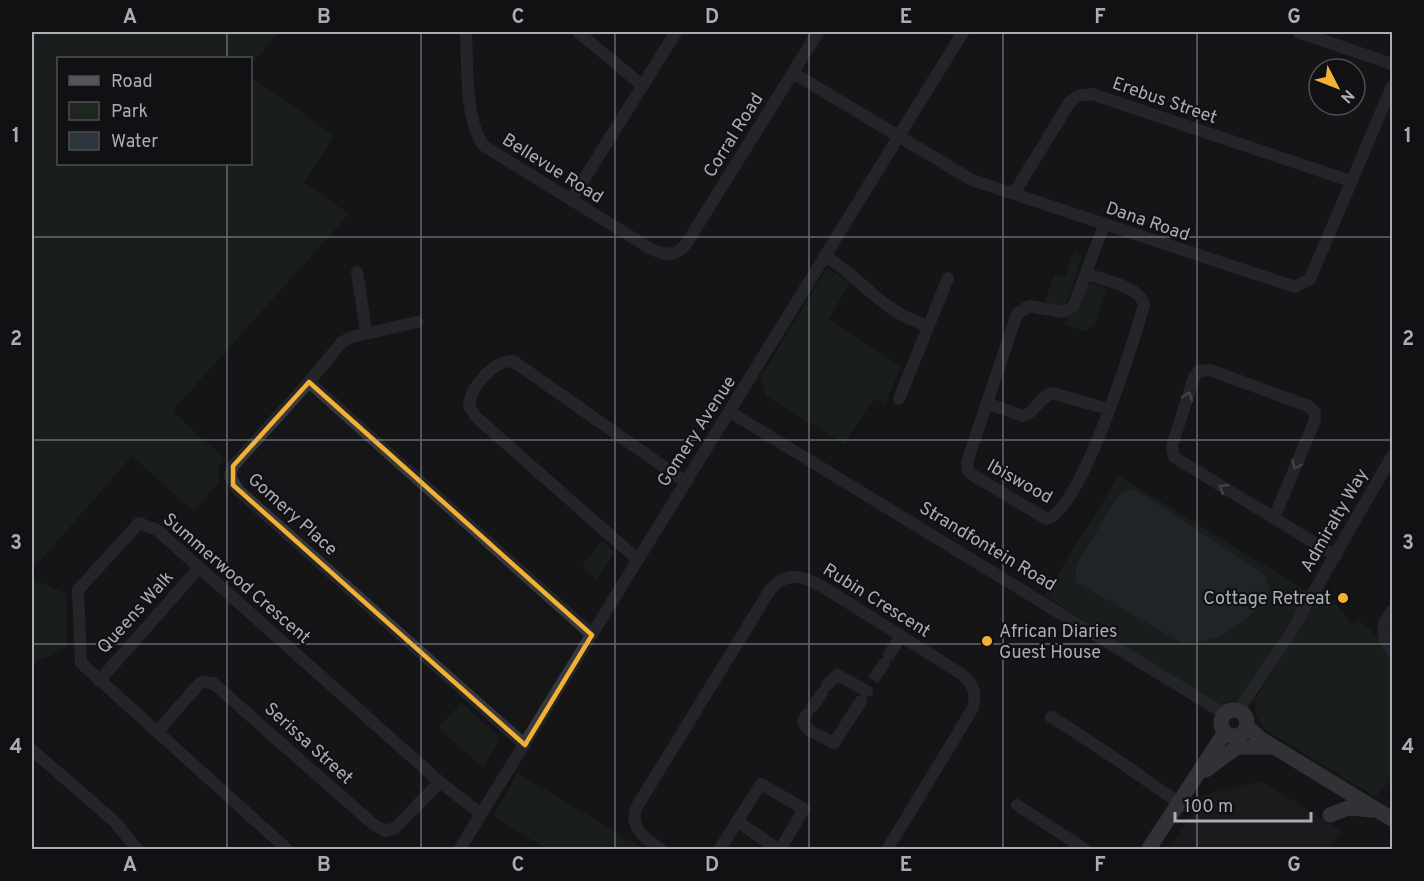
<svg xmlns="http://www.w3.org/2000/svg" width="1424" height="881" font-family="Overpass,sans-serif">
	<rect width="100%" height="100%" fill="#161618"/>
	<polygon fill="#222225" points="1261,781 1342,831 1330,849 1169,850 1203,795"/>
	<g fill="#1e261f">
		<polygon points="32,32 280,32 251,64 250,58 58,58 58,164 250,164 251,78 334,135 304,183 349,214 172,411 225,459 218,467 219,483 193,511 132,456 32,570"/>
		<polygon points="1074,252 1082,255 1068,300 1061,308 1044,305 1054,274 1065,277"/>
		<polygon points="827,268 850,283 828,319 901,366 885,404 873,399 844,444 766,396 761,377"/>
		<polygon points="1085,282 1107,289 1094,328 1090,327 1088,332 1064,325"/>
		<polygon points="1119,476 1308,592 1236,705 1216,706 1045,595"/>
		<polygon points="602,541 614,552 597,580 582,566"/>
		<polygon points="32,578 66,594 67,647 32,664"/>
		<polygon points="1324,590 1352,624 1358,619 1381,640 1392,657 1392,779 1375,797 1266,730 1256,716 1255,700"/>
		<polygon points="461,703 498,736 497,745 483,767 438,728"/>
		<polygon points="518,773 643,849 547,849 493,816"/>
	</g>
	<path fill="#2c353c" d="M1135 489 1264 574 1269 586V595C1246 623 1220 644 1182 643L1076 582V566L1117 497 1124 492Z"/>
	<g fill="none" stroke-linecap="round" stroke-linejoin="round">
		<polyline stroke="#333438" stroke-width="12" stroke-dasharray="12 6" stroke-linecap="butt" points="873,680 879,671"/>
		<g stroke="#37383d" stroke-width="12">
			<path d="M466 32C468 65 464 119 484 146L651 249C667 256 677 257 688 241L818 32"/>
			<polyline points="578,32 643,86"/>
			<polyline points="1298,32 1392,64"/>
			<polyline points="793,73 972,180 1295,287 1310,279 1392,86"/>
			<polyline points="1014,193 1070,102 1078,96 1092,94 1350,181"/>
			<polyline points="571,200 676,32"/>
			<path d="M825 256C867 282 878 310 928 326"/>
			<polyline points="357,272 366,331"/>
			<path d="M1087 274C1102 280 1141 286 1144 305 1134 341 1081 511 1047 519L974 476 968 471 967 462 1017 314 1029 306 1062 312 1073 307 1104 225"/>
			<polyline points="309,382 342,342 352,337 417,322"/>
			<polyline points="899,399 948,278"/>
			<path d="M989 404 1023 416C1036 412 1039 397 1052 393L1108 409"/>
			<polyline points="730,412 1225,714"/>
			<polyline points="1274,518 1315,420 1315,412 1308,406 1210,370 1199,371 1194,377 1172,446 1174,457 1336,556"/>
			<path d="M637 559 476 417 469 406C470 387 494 360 513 361L684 481"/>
			<path d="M1392 611C1380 624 1381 637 1392 650"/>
			<polyline points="889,655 901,636"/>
			<polyline points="879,671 884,664"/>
			<polyline points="99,681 199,568"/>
			<polyline points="827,685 837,675 867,691"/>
			<polyline points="813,706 822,693"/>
			<polyline points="1238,711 1291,632 1392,456"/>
			<polyline points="807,714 803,722 810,731 834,743 861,701"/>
			<path d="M1051 717C1097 744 1139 776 1184 806"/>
			<polyline points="157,732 198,685 202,682 213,683 374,825 386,831 395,828 440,782"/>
			<polyline points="525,745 238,490 230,476 233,466 309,382 592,635"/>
			<polyline points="32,750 114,821 138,850"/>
			<polyline points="1017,805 1086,850"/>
			<polyline points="737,821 779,850"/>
			<polyline points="288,850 81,663 78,590 139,523 157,530 440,782 481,814"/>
			<polyline points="459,850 963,32"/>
			<path d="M662 850C647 840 629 829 636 808L770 590C787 570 803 576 823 587L960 673C973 682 977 693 973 708L887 850"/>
			<polyline points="719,850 761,784 804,809 780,850"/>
		</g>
		<g stroke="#53555c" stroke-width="15">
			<circle cx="1234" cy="723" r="13"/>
			<polyline points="1246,726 1261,739 1392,819"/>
			<polyline points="1206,770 1237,747 1273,747"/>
			<polyline points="1330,815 1348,808 1374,810"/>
			<polyline points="1148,850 1225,732"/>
		</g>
	</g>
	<defs><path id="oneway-chevron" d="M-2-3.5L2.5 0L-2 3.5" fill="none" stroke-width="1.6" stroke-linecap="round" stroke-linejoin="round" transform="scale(1.5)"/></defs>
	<g stroke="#757881">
		<use href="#oneway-chevron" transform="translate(1188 396) rotate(-72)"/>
		<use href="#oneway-chevron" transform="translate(1296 465) rotate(113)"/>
		<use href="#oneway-chevron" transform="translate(1223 488) rotate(-149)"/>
	</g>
	<path d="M0 0H1424V881H0ZM309 382 592 635 525 745 233 485V466Z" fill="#161618" fill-opacity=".55" fill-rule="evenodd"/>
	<path fill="none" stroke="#f2b134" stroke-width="4.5" stroke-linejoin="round" d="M309 382 592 635 525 745 233 485V466Z"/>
	<path fill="none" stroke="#a8adb8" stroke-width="1.5" stroke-opacity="0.55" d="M227 32V58M421 32V850M615 32V850M809 32V850M1003 32V850M1197 32V850M227 164V850M32 237H1392M32 440H1392M32 644H1392"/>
	<g fill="#f2b134" stroke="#111113" stroke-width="2">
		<circle cx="1343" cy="598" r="6"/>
		<circle cx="987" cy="641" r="6"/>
	</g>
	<g text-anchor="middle" stroke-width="4.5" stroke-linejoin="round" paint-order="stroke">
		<g font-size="18" fill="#a8adb8" stroke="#111113">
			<text transform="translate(1165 100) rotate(19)" y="6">Erebus Street</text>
			<text transform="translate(733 135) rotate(-58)" y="6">Corral Road</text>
			<text transform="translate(553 168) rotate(32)" y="6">Bellevue Road</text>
			<text transform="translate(1148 221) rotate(19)" y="6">Dana Road</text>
			<text transform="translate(696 431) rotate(-57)" y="6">Gomery Avenue</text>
			<text transform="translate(1020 481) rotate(29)" y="6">Ibiswood</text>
			<text transform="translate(293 514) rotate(42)" y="6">Gomery Place</text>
			<text transform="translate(1334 520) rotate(-60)" y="6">Admiralty Way</text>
			<text transform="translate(988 546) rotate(31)" y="6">Strandfontein Road</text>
			<text transform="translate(237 578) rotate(41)" y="6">Summerwood Crescent</text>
			<text transform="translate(877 600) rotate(32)" y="6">Rubin Crescent</text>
			<text transform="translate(135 612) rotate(-48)" y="6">Queens Walk</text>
			<text transform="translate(309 743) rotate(42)" y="6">Serissa Street</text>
		</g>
		<g font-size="18" fill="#a8adb8" stroke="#111113" text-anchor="end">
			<text x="1331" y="604">Cottage Retreat</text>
			<text x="999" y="637" text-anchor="start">African Diaries<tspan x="999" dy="21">Guest House</tspan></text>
		</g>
	</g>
	<rect width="1424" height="881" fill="none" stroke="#111113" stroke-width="66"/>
	<rect x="57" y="57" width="195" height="108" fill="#111113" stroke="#4d4f55" stroke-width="1.5"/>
	<rect x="69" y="76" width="30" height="9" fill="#53555c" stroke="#4d4f55" stroke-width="1.5"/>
	<text x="111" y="87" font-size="18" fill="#a8adb8">Road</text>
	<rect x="69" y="102" width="30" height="18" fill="#1e261f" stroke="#4d4f55" stroke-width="1.5"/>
	<text x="111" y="117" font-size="18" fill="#a8adb8">Park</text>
	<rect x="69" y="132" width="30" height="18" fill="#2c353c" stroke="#4d4f55" stroke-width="1.5"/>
	<text x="111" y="147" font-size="18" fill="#a8adb8">Water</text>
	<g transform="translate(1337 87) rotate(132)"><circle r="28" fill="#111113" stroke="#4d4f55" stroke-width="1.5"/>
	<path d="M0-4.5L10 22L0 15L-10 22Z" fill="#f2b134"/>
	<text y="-9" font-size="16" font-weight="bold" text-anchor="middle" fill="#a8adb8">N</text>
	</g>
	<path d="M1175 812v9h136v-9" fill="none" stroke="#a8adb8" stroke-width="3"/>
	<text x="1184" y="812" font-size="18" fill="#a8adb8" stroke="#111113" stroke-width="4.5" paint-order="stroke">100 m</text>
	<rect x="33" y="33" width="1358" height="815" fill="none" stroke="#a8adb8" stroke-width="2"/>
	<g font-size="20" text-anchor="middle" font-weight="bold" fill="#a8adb8">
		<text x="130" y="23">A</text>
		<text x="324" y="23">B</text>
		<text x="518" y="23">C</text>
		<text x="712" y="23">D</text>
		<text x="906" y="23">E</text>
		<text x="1100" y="23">F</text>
		<text x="1294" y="23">G</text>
		<text x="16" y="142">1</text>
		<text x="1408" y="142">1</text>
		<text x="16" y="345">2</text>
		<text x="1408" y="345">2</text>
		<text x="16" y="549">3</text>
		<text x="1408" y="549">3</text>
		<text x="16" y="753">4</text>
		<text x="1408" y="753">4</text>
		<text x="130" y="871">A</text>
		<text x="324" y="871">B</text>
		<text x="518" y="871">C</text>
		<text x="712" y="871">D</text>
		<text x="906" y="871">E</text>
		<text x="1100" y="871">F</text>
		<text x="1294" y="871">G</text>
	</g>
</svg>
